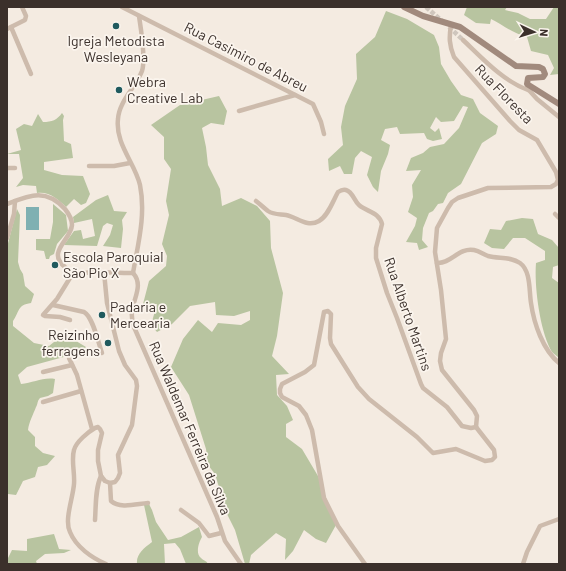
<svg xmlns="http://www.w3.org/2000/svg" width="566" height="571" font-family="Barlow,sans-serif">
	<rect width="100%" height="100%" fill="#f4ebe1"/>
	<g fill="#b8c4a0">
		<path d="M467 7H507L505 10 518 13 530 19H546L554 7H559V74L550 75 554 68 548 55 531 51 527 37C514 34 503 25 491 19L490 24 476 23 464 15Z"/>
		<polygon points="386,11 407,19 434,35 439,47 441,64 451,81 461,95 473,99 480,113 498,126 496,134 482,143 461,184 448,193 443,203 438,204 433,211 429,213 423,228 422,240 428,247 419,250 417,243 406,242 415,226 417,218 408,212 413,197 412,185 421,170 406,171 411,158 423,153 430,147 444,144 459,128 468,107 463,106 454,121 441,122 436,117 430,128 435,132 439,128 442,139 433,141 427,139 424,133 400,134 397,127 385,129 381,140 390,145 388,154 381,171 378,192 373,187 367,175 372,157 361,151 355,158 352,174 344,174 340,166 329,171 328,159 343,145 341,127 345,106 357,79 356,54 375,37"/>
		<polygon points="219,96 227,111 224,125 211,123 202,128 206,147 208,165 220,189 222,206 241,198 257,206 270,221 271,248 283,293 277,336 272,356 289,374 276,375 277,395 287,406 293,420 286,424 286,437 302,449 318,476 336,525 326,543 316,539 304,530 293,551 285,560 286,539 276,533 251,555 249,564 245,564 235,530 227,514 215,474 208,465 206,449 189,395 171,367 183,339 198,320 212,332 218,323 241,325 250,320 250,311 234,316 216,315 215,302 190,306 172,324 157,332 151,325 157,304 143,304 149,281 166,266 167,256 162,244 169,215 166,201 171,169 164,159 164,137 151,125 180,105"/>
		<path d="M62 113 64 116 63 120 64 141 71 144 73 158 44 162V170L62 175 83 176 90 194 86 203 81 205 74 199 66 207C59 200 49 191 37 193L36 186 23 185 16 187 23 178 19 154H7L21 150 16 129 24 124 32 126 38 114 43 122C52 122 57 120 62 113Z"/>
		<polygon points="108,195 114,211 127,212 122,220 123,229 121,248 103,246 110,235 113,225 107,223 103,226 97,246 64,245 74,231 81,230 83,239 95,236 92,219 74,223 73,217 96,200"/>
		<polygon points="53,204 66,215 68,231 57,244 54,254 50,256 49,259 46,259 44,251 36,250 36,239 50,239 53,222"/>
		<path d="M17 209 20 215 18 262 20 269 23 274 25 286 34 294 31 303C17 305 20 311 13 321V326L34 343 49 346 59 338 65 341H76L86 347 82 352 27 367 18 375 21 384C33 383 43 377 55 379L53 393 48 396 40 398C37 401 38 404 36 407 33 415 29 422 28 430L35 437V446L43 453 55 456 47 465 38 467 35 477 23 481 16 495 8 494 7 493V247Z"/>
		<path d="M522 218 533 219 538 234 552 240 559 248V265L553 267 552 278 559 283V358C557 356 554 354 552 352 540 332 534 286 536 263L545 260V251L525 238H513L504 249 492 248 484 243 490 229 501 230 506 221Z"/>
		<path d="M149 504 152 510 156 522 168 540 181 537 199 527 202 537C199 542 195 553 201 558 204 561 206 560 208 564H186L180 549 175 543 164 544 165 564H137C136 554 144 548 152 542L144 505Z"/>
		<polygon points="54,534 59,549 71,550 64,553 45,554 36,561 37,564 7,564 7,560 12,550 27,551 27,539"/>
	</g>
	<rect fill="#7fb0b2" x="26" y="207" width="13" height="23"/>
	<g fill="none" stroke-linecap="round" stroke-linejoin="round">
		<g stroke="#cfc6bd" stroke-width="4.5" stroke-dasharray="4.5 2" stroke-linecap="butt">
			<polyline points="426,7 442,21"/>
			<polyline points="449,27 463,40"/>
		</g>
		<g stroke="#cdbbac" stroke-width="4.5">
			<polyline points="122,7 313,104 321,122 324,134"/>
			<path d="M451 25C449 37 449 45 454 57L510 121 519 130 537 140 556 172 558 180 556 184 551 187 488 188 458 198 452 202 448 208 437 228 435 252 441 290 446 339 441 353 440 361 442 370 474 410 477 416 476 427"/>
			<polyline points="11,27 31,74"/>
			<polyline points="7,29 25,20 26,16 22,7"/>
			<path d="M463 40C482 58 503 81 528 90"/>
			<polyline points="527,88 537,99 559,117"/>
			<polyline points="239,111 295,95"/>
			<polyline points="89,166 114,166 130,163"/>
			<polyline points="7,168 15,168"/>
			<path d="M256 201C260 204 264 208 268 211 274 215 280 214 286 215 297 217 307 228 319 221 328 216 333 201 338 192 341 190 343 189 346 190 353 192 354 201 359 205 367 212 379 212 382 224L376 248V258L387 293 397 318 421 384 423 388 447 407 462 426 471 428 476 427"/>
			<path d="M7 204C30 195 46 188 65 209 69 214 72 219 72 225 71 240 46 252 65 267 67 269 70 272 73 272 77 274 86 273 91 272 105 272 119 273 133 273"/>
			<polyline points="555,214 559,218"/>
			<polyline points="7,238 14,214 15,201"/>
			<path d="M437 263C451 264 459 247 474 250 479 251 483 254 488 256 499 259 510 256 520 263 531 271 529 291 531 303 534 324 543 350 559 363"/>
			<path d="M104 272 107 303 119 351 125 365 136 380 137 386 132 425 118 455 120 473 118 478 115 482 110 483 105 481 101 476 98 461V450L102 433 100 429 98 427 95 428C88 432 76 442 74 450 71 460 75 473 74 484 73 498 64 520 70 532 76 547 92 558 106 564"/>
			<path d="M133 273C144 285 133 299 132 312 131 317 133 322 134 327L217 517 225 541 241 564"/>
			<path d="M133 273C138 244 146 215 140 185 135 163 115 144 118 119 119 101 136 87 142 71 146 59 141 29 139 16"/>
			<path d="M53 305 84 312C93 317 98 342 102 353"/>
			<polyline points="70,320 60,317 45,316 43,315 57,299 73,273"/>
			<polyline points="69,358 77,375 92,429"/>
			<polyline points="43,372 72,365"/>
			<polyline points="43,402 81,391"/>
			<path d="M110 483 111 501C120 509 136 504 148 503"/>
			<polyline points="181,510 199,523 209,536 221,533"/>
			<path d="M95 520C96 506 95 489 101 476"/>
			<polyline points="365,564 338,526 324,498 312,430 306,415 299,406 282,397 280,393 280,389 282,384 305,372 314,365 324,312 328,311 331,314 330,338 331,344 358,387 369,399 417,437 433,453 456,449 485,461 492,460 495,457 494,450 476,427"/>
			<polyline points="523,564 527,552 540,526 559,519"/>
		</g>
		<polyline stroke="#a18a7d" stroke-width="6" points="404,7 423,16 460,27 516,66 539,67 543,69 545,74 543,77 528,78 527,84 559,104"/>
	</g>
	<g fill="#1f5a5e" stroke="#fbf5ee" stroke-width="1.5">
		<circle cx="116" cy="26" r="4"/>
		<circle cx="119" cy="90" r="4"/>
		<circle cx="55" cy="265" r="4"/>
		<circle cx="102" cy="315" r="4"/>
		<circle cx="108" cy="343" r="4"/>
	</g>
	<g text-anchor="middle" stroke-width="3.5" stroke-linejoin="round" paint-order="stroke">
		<g font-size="14" fill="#3b302b" stroke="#fbf5ee" text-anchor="start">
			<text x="116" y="46" text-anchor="middle">Igreja Metodista<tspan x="116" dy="16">Wesleyana</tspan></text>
			<text x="127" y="87">Webra<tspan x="127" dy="16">Creative Lab</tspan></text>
			<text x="63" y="262">Escola Paroquial<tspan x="63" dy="16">São Pio X</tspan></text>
			<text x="110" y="312">Padaria e<tspan x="110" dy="16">Mercearia</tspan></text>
			<text x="100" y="340" text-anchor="end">Reizinho<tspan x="100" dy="16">ferragens</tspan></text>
		</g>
		<g font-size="14" fill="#3b302b" stroke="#fbf5ee">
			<text transform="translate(246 57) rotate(27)" y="5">Rua Casimiro de Abreu</text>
			<text transform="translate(504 94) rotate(46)" y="5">Rua Floresta</text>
			<text transform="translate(408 314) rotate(71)" y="5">Rua Alberto Martins</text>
			<text transform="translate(190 428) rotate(67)" y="5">Rua Waldemar Ferreira da Silva</text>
		</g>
	</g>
	<rect width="566" height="571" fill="none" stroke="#3b302b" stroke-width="16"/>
	<g transform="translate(534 32) rotate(94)" stroke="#fbf5ee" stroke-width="3" paint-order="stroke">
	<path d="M0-3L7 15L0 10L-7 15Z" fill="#3b302b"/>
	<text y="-6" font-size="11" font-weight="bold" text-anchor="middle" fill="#3b302b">N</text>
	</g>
</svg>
